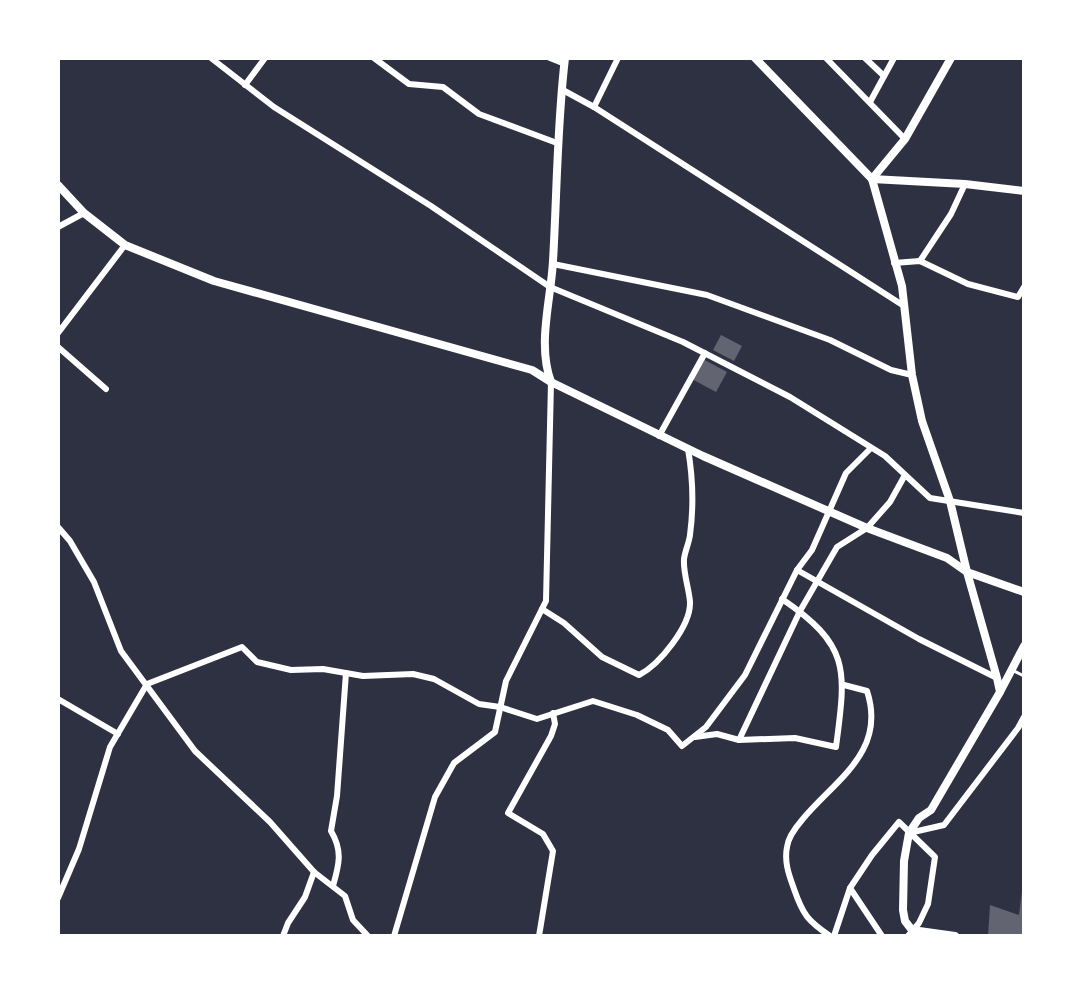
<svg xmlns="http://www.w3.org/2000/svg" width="1082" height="994" font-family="'Public Sans',sans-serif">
	<rect width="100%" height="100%" fill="#2d3142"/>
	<g fill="#626471">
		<polygon points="721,335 742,346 734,361 713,350"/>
		<polygon points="701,358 727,372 716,392 690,378"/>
		<polygon points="1022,891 1024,936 988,936 990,905 1019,915"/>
	</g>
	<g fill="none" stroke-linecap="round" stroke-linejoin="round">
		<polyline stroke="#fff" stroke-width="3" points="1012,670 1024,676"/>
		<g stroke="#fff" stroke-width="6">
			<polyline points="211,58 274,107 431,206 550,287 683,342 790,397 885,456 930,498 1024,513"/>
			<polyline points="374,58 409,84 443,87 479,114 557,143"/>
			<polyline points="550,58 565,64"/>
			<polyline points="826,58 905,139"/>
			<polyline points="865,58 884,76"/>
			<polyline points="245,85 265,58"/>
			<polyline points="561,89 594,107 904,306"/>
			<polyline points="870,102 894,58"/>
			<polyline points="594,107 618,58"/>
			<polyline points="58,227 84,213"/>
			<polyline points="920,261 951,214 965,184"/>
			<polyline points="894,263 920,261 968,284 1018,297 1024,287"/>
			<polyline points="553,264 707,295 830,340 891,370 912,375"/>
			<polyline points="58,333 125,245"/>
			<polyline points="58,347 106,389"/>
			<polyline points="659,436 705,353"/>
			<polyline points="871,448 846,473 812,550 797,570 919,639 997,678"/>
			<polyline points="58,527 70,541 94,582 121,651 195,751 270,822 314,872 345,896 353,920 368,936"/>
			<path d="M542 609 564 623 602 657 639 675C659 665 691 626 690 602 689 588 683 573 684 559 685 551 689 543 690 535 694 505 693 478 688 449"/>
			<polyline points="58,699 118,734"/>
			<path d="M695 737 717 734 739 740 795 738 836 747C846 670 851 646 782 599"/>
			<polyline points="739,740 800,611 837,547 867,528 890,502 905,475"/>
			<polyline points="909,833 944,825 1018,728 1024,717"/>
			<path d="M333 886C339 865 343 851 331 831L337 796 346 673"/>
			<polyline points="58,898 79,849 110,747 147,684 242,647 257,662 291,670 323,669 363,676 413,674 434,679 479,704 500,707 537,719 593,701 637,715 668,730 682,746 706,727 745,675 797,570"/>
			<polyline points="283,936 288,923 305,897 314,872"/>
			<polyline points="394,936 435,797 454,763 495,732 506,681 546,601 551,382"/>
			<polyline points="539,936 553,851 543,834 508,813 551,736 555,724 553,713"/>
			<path d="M830 936C808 921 803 915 794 889 789 875 784 862 787 847 788 838 796 827 802 820 835 780 887 752 867 691L844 685"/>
			<polyline points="834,936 850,888"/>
			<polyline points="882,936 850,888 872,855 899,822 935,857 928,904 919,923 908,936"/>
		</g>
		<g stroke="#fff" stroke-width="8">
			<polyline points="755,58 872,179 902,286 912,375 922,421 950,501 967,572 997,678 1000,692 931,810 919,818 909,833 904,861 903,910 905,921 912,930 955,936"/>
			<polyline points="872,179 965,184 1024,191"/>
			<polyline points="872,179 905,139 951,58"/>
			<polyline points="58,185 84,213 125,245 214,281 532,370 551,382 703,456 867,528 947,558 967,572 1024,592"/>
			<path d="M551 382C537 344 551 300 553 261 557 193 557 125 565 58"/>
			<polyline points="1000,692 1024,646"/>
		</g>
	</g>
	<rect width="1082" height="994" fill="none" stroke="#ffffff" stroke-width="120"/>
</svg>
